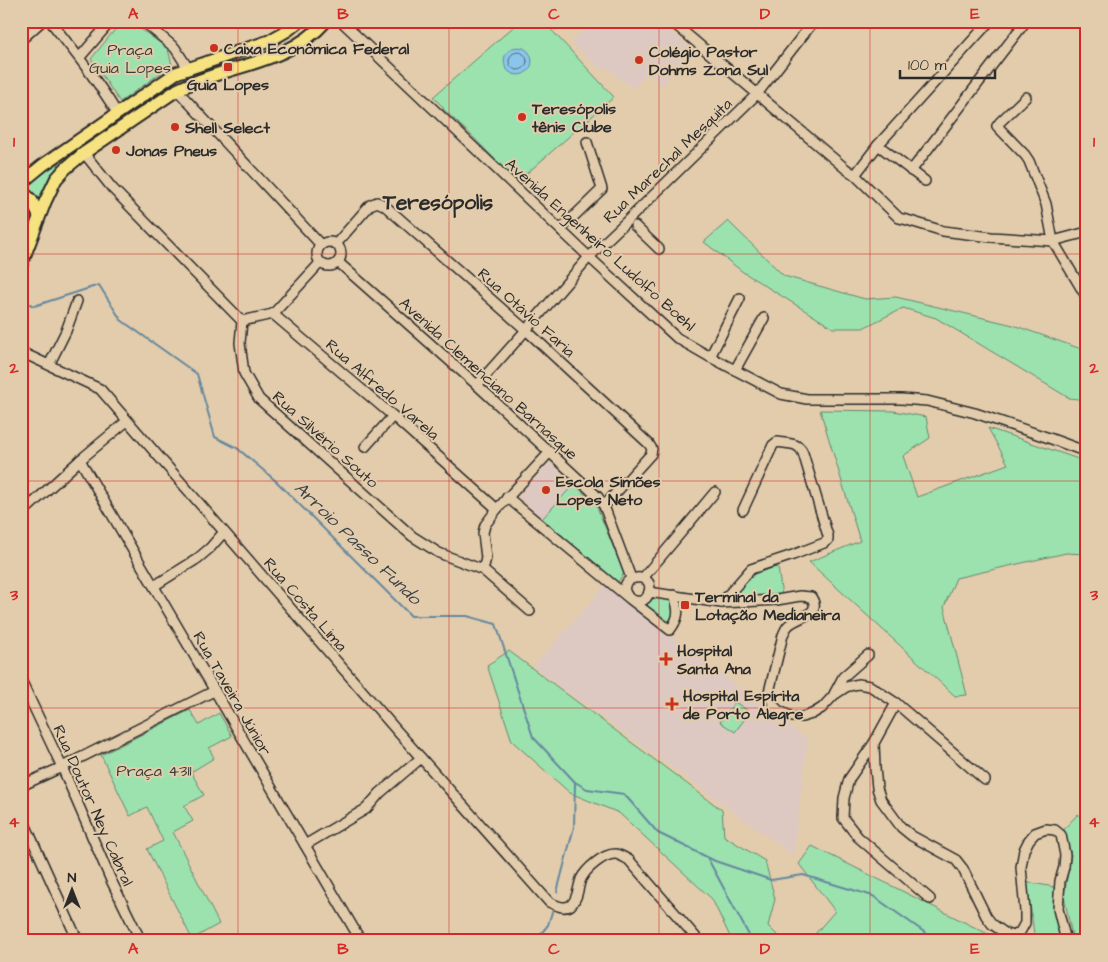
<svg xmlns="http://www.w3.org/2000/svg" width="1108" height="962" font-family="'Architects Daughter',sans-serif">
	<rect width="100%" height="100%" fill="#e3ccac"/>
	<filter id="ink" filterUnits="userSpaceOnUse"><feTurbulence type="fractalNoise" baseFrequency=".02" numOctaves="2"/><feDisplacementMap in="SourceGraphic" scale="10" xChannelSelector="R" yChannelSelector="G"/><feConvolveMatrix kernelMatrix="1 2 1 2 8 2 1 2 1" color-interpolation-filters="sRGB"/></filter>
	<g filter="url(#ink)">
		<g fill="#ddc9c2">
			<polygon points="590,21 658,21 695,53 662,85 649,73 633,89 608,69 599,68 571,43"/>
			<polygon points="550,462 574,484 542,519 518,496"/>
			<polygon points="605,585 808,740 793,855 533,667"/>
		</g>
		<g fill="#9be2af" stroke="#63866d">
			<polygon points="122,21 130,21 168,49 172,65 120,102 91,59"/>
			<polygon points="520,21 543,21 614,97 517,182 473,137 443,109 443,107 433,97"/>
			<polygon points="60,161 30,216 21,243 21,193 34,179"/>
			<polygon points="728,221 784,276 865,299 896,297 1013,325 1087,351 1087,400 1069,398 936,318 903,308 863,328 833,328 743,272 704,242"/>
			<polygon points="820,410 894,411 926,417 930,438 903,456 917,497 1008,464 988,428 1087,462 1087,554 1066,553 956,578 944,607 967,695 955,696 809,562 860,541"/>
			<polygon points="574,484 596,505 624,573 618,582 542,519"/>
			<polygon points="778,567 782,596 733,597 755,572"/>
			<polygon points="654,598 672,599 675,612 670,624 646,606"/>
			<polygon points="509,651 722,810 724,836 765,861 775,899 768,926 783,941 732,941 712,899 619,813 570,793 512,741 487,665"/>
			<polygon points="735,702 750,712 735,732 720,722"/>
			<polygon points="190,710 199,725 219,713 232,736 209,748 214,758 191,772 204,795 184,806 193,821 173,832 219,924 192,939 147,849 163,841 147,807 130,816 101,755"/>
			<polygon points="1078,814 1087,822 1087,941 1073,941 1064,896 1071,855 1064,829"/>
			<polygon points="812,846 1002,941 809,941 835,911 799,864"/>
			<polygon points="1027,882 1054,887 1063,941 1035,941"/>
		</g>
		<circle fill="#8bc6ea" stroke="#65889e" cx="518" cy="61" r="14"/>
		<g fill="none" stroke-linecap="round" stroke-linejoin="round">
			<circle stroke="#516977" stroke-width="1" cx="518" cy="61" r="9"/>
			<g stroke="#65889e" stroke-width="2">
				<polyline points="21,300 34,306 99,285 121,320 197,374 215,437 237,448 276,481 411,616 467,616 496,624 533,737 575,782 587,789 624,794 658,833 715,861 771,880 803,875 873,896 937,941"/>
				<polyline points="707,857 752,941"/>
				<polyline points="557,892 574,827 575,782"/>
				<polyline points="535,941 548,925 552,912"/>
			</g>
			<g stroke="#2b2b2b" stroke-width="12">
				<g id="minor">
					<path d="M50 21C74 51 97 80 117 113"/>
					<polyline points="143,21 175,48 188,68"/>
					<polyline points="341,21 589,257 677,338 710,357 781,394 807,399 901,399 927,401 975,413 1049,438 1087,452"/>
					<polyline points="671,21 846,169 855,175 899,218 907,220 943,231 991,237 1053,241 1087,232"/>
					<polyline points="21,40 42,21"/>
					<polyline points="80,57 111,21"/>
					<polyline points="177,90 320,244"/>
					<polyline points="1026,97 1000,122 997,126 1025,155 1029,161 1046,204 1053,241 1087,298"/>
					<polyline points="878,145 925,181"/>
					<polyline points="84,153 112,188 242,321 240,343 244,373 259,399 412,536 439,553 483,570 530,611"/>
					<polyline points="911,171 1026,21"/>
					<polyline points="855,175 878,145 990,21"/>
					<polyline points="566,224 602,189 587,142"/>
					<polyline points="635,226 659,249"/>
					<circle cx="329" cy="254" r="12"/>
					<polyline points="336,244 370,205 377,202 384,205 526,330 649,444 652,449 651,454 604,506"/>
					<polyline points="338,262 477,385 598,497 604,506 631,578"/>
					<polyline points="273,314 393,416 497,509"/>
					<polyline points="273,314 320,263"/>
					<polyline points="242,321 273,314"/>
					<path d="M21 352 100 389 398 732 549 902C556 905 564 910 571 905 578 899 578 887 581 879 586 869 603 854 615 854 619 854 625 858 629 860L699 941"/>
					<polyline points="710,357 740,298"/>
					<polyline points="49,365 66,331 77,301"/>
					<polyline points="735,370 764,318"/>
					<polyline points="477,385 526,330 589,257 629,219 757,94 814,21"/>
					<polyline points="365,447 393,416"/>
					<polyline points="80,460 361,941"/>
					<path d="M507 497 630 599C637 603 647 602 649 592 656 568 609 577 630 599L670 630C680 617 679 610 674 595"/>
					<polyline points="21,514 80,460 127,421"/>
					<polyline points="483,570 486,558 483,533 485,525 497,509 550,452"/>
					<polyline points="643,578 715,492"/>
					<polyline points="154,586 197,559 210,548 224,532"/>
					<path d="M649 592 721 603 777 600 800 596 811 597C824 616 795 616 787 627 787 627 783 634 783 635L769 692 773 705 778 710 792 717H802L812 714 822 708 834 695 846 687 858 684 870 686 896 703 985 780"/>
					<path d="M721 603 751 569 793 555 824 543 828 540V536L803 453C799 442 787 444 777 442L773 445 743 510"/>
					<polyline points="21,680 62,767 110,878 141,941"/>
					<polyline points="834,694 843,677 868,655"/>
					<polyline points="896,703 874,743 875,768 877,788 881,800 901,827 912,836 956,860 963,869 986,916 992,924 1006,934 1014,936 1020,932 1025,923 1025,911 1021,867 1024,850 1029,840 1035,833 1046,829 1055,830 1061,835 1065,855 1064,867 1060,881 1058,909 1066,941"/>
					<polyline points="874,743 849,779 844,798 843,818 858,837 930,899"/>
					<polyline points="21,786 62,767 214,691"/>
					<polyline points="21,815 78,941"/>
					<polyline points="305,845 366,809 380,793 421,758"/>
				</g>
			</g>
			<g stroke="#2b2b2b" stroke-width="15">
				<g id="major">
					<polyline points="21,183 43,165 176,73 269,41 288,30 299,21"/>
					<polyline points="21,190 32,201 39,216"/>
					<path d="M21 265 45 202 56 179 66 168 84 153 177 90C225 65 288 65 326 21"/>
				</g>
			</g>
			<use href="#minor" stroke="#e3ccac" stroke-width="9"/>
			<use href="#major" stroke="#f7e281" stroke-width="11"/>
		</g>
	</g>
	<path fill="none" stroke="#d62828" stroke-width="1" stroke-opacity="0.55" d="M238 21V941M449 21V941M659 21V941M870 21V941M21 254H1087M21 481H1087M21 708H1087"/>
	<g fill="#c8321e" stroke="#e3ccac" stroke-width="2">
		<circle cx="214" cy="48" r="5"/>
		<circle cx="639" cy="60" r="5"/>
		<rect x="223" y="62" width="10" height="10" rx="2.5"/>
		<circle cx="522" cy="117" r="5"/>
		<circle cx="175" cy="127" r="5"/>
		<circle cx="116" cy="150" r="5"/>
		<circle cx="546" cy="490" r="5"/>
		<rect x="680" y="600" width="10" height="10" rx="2.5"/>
		<path d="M663.5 651.5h5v5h5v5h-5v5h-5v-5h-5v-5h5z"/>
		<path d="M669.5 696.5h5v5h5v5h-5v5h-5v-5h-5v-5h5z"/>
	</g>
	<g text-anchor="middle" stroke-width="4" stroke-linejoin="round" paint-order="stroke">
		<g font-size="16" font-weight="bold" fill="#2b2b2b" stroke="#e3ccac" text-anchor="start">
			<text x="224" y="54">Caixa Econômica Federal</text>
			<text x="649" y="57">Colégio Pastor<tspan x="649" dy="18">Dohms Zona Sul</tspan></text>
			<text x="228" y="90" text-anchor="middle">Guia Lopes</text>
			<text x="532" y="114">Teresópolis<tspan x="532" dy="18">tênis Clube</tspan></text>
			<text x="185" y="133">Shell Select</text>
			<text x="126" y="156">Jonas Pneus</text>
			<text x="556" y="487">Escola Simões<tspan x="556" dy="18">Lopes Neto</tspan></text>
			<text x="695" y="602">Terminal da<tspan x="695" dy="18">Lotação Medianeira</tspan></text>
			<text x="677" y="656">Hospital<tspan x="677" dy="18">Santa Ana</tspan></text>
			<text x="683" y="701">Hospital Espírita<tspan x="683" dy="18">de Porto Alegre</tspan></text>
		</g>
		<g font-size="16" fill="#363d38" stroke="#e3ccac">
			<text x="130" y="55">Praça<tspan x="130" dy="18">Guia Lopes</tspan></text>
			<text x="154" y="776">Praça 4311</text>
		</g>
		<g font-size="16" fill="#2b2b2b" stroke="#e3ccac">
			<text transform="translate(667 160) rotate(-44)" y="6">Rua Marechal Mesquita</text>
			<text transform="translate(601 244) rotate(42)" y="6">Avenida Engenheiro Ludolfo Boehl</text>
			<text transform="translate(527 312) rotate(42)" y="6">Rua Otávio Faria</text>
			<text transform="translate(489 378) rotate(42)" y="6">Avenida Clemenciano Barnasque</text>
			<text transform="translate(383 389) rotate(41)" y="6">Rua Alfredo Varela</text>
			<text transform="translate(326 439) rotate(42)" y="6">Rua Silvério Souto</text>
			<text transform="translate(306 604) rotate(49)" y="6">Rua Costa Lima</text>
			<text transform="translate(233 693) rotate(60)" y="6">Rua Taveira Júnior</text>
			<text transform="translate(94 805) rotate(66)" y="6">Rua Doutor Ney Cabral</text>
		</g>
		<g font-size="18" font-style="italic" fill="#394248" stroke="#e3ccac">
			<text transform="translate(358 543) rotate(44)" y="6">Arroio Passo Fundo</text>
		</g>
		<g font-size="21" font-weight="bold" fill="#2b2b2b" stroke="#e3ccac">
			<text x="438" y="209">Teresópolis</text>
		</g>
	</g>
	<rect width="1108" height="962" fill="none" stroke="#e3ccac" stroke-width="55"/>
	<g transform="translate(72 890)" stroke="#e3ccac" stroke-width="4" paint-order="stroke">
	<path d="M0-4L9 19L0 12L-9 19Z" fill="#2b2b2b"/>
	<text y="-8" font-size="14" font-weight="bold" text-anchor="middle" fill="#2b2b2b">N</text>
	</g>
	<path d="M900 70v8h95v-8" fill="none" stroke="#2b2b2b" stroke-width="2.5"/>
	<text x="908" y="70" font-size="15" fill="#2b2b2b" stroke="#e3ccac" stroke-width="4" paint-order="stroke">100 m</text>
	<rect x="28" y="28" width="1052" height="906" fill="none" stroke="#d62828" stroke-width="2"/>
	<g font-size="16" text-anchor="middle" font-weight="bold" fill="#d62828">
		<text x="133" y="19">A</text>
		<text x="343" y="19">B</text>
		<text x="554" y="19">C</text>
		<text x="765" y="19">D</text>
		<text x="975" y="19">E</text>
		<text x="14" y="147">1</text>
		<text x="1094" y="147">1</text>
		<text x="14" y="373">2</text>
		<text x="1094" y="373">2</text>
		<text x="14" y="600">3</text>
		<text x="1094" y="600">3</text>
		<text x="14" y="827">4</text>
		<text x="1094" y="827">4</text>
		<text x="133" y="954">A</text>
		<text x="343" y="954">B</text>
		<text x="554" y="954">C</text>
		<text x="765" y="954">D</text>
		<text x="975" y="954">E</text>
	</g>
</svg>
